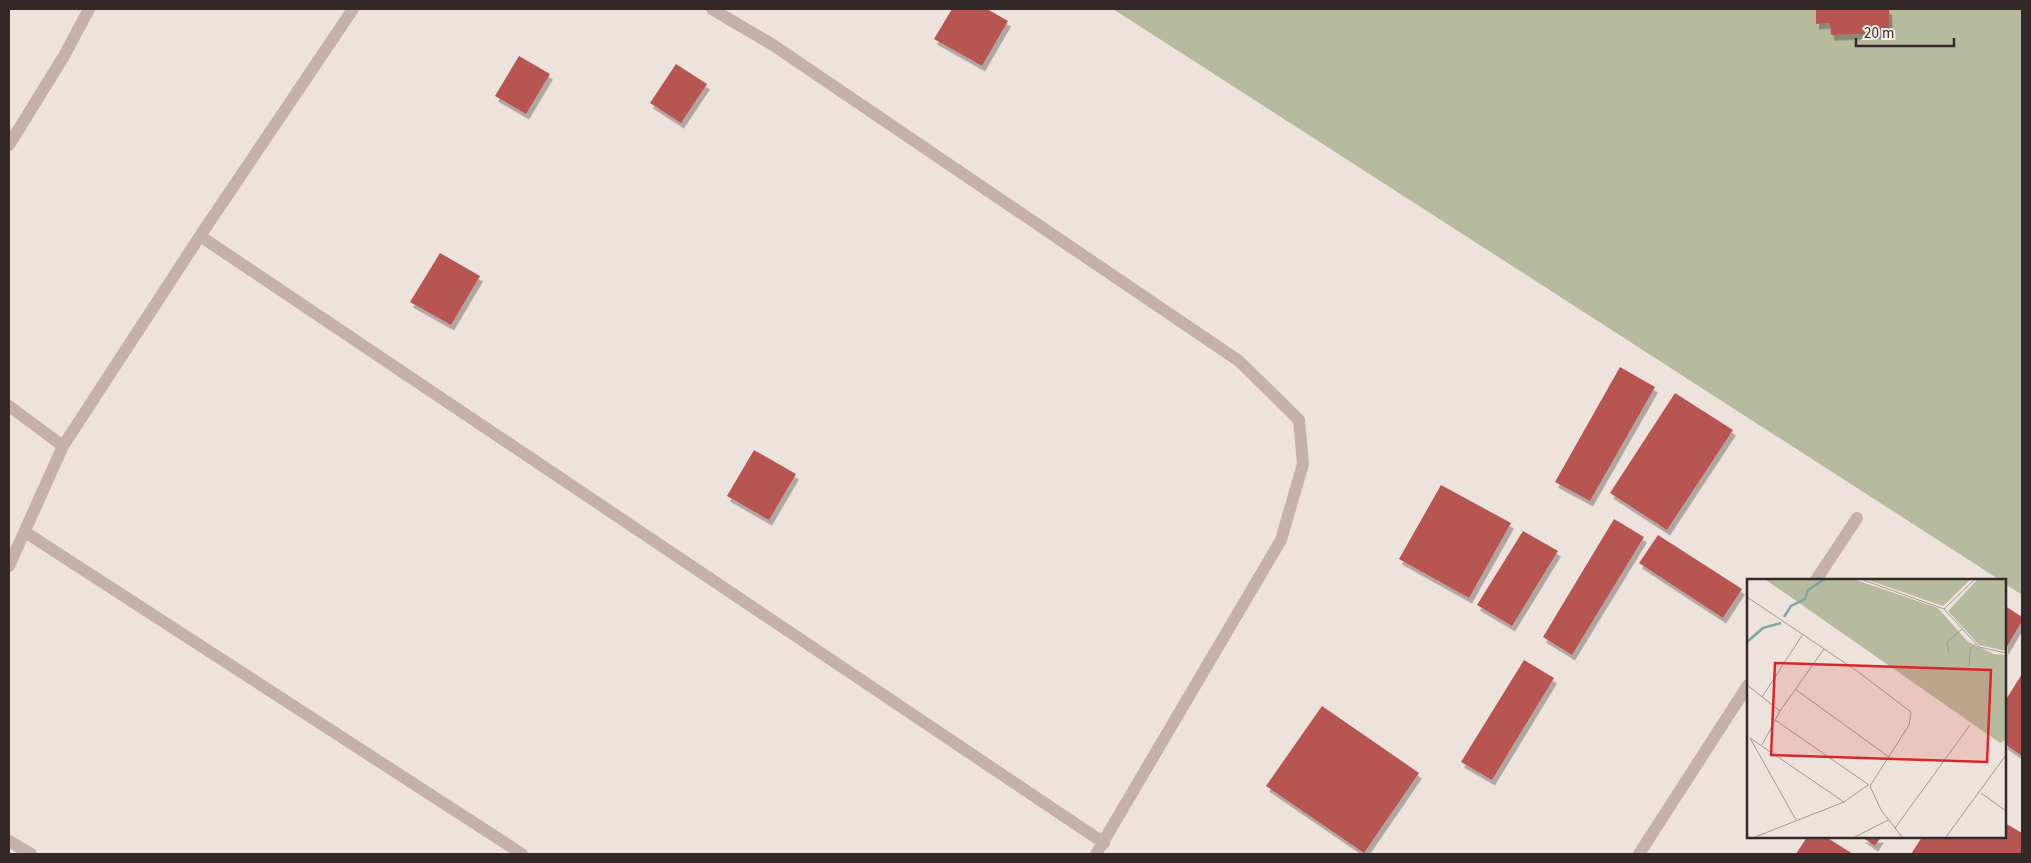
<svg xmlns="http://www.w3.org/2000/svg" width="2031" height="863" font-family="'Source Sans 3',sans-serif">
	<defs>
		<filter id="shadow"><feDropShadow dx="3" dy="5.5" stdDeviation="0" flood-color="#0004"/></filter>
	</defs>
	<rect width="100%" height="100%" fill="#eee2dc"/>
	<polygon fill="#b7bb9d" points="1113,9 2022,9 2022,595 2005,584 2005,580 2000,580"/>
	<g fill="#b75751" filter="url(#shadow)">
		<polygon points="952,9 987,9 1008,21 982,66 934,39"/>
		<polygon points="1816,9 1889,9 1890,33 1831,35 1830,23 1816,24"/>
		<polygon points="519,56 550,74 526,114 495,96"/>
		<polygon points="676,64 707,84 681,123 650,103"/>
		<polygon points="440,253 480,276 451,325 410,302"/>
		<polygon points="1620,367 1655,387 1590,501 1555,482"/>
		<polygon points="1675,393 1733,430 1667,530 1610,493"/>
		<polygon points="754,450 796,474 769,520 727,496"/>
		<polygon points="1441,485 1511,523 1469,598 1399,559"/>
		<polygon points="1614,519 1644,537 1572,655 1543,637"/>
		<polygon points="1523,531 1558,551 1512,626 1477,605"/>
		<polygon points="1658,535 1742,589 1723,618 1639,563"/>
		<polygon points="2005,606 2022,617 2022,621 2005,650"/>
		<polygon points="1524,660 1554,678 1492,780 1461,762"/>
		<polygon points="2022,674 2022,756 2005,744 2005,701"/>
		<polygon points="1322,706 1419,773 1364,853 1266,786"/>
		<polygon points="2005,823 2022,833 2022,854 1911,854 1922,837 2005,837"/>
		<polygon points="1807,837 1826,837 1853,854 1796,854"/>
		<polygon points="1862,837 1881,837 1875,846"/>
	</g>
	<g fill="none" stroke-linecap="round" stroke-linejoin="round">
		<g stroke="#c5b1a9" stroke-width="12">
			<polyline points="9,145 64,56 89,9"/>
			<polyline points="200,236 1104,843"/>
			<polyline points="9,406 63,446"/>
			<polyline points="25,532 522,854"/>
			<polyline points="9,566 63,446 200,236 353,9"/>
			<polyline points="1816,580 1857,518"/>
			<polyline points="9,841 31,854"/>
			<polyline points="1639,854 1748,685"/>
		</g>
		<polyline stroke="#c5b1a9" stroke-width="12" points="712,9 773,45 1239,361 1299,420 1303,464 1281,540 1096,854"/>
	</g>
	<g transform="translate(1747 579)">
		<rect width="259" height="259" fill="#eee2dc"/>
		<path d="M19 1H109L191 29 221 63 247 75 259 76V161L253 164ZM121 1H223L196 27ZM230 1H259V72L232 66 201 32Z" fill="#b7bb9d"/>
		<path fill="none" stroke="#7ea8a2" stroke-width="2.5" d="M37 38 44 27 58 20 61 11 76 1M0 63 16 49 34 44"/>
		<path fill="none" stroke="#a39894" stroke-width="1" d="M116 1 197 30 232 68 259 74M0 18 110 92 164 133 162 146 123 207 134 231 155 258M197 30 227 1M202 74 200 63 215 50M222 87 223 71 228 65M0 106 33 132M48 110 142 178M15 118 56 55M28 141 122 206M15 166 33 132 77 70M234 214 259 232M49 241 3 159 97 223M148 249 223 146M8 258 97 223 121 206M108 258 141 241M199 258 259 176"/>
		<path fill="#d62828" fill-opacity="0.15" stroke="#d62828" stroke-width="2.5" d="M28 84 244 91 240 183 24 176Z"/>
		<rect width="259" height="259" fill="none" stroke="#332928" stroke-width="2.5"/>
	</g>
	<rect width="2031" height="863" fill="none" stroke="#332928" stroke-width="20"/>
	<path d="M1856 38v8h98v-8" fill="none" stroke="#332928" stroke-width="2.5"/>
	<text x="1864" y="38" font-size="15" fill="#332928" stroke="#f7ede7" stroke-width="4" paint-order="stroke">20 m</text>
</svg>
